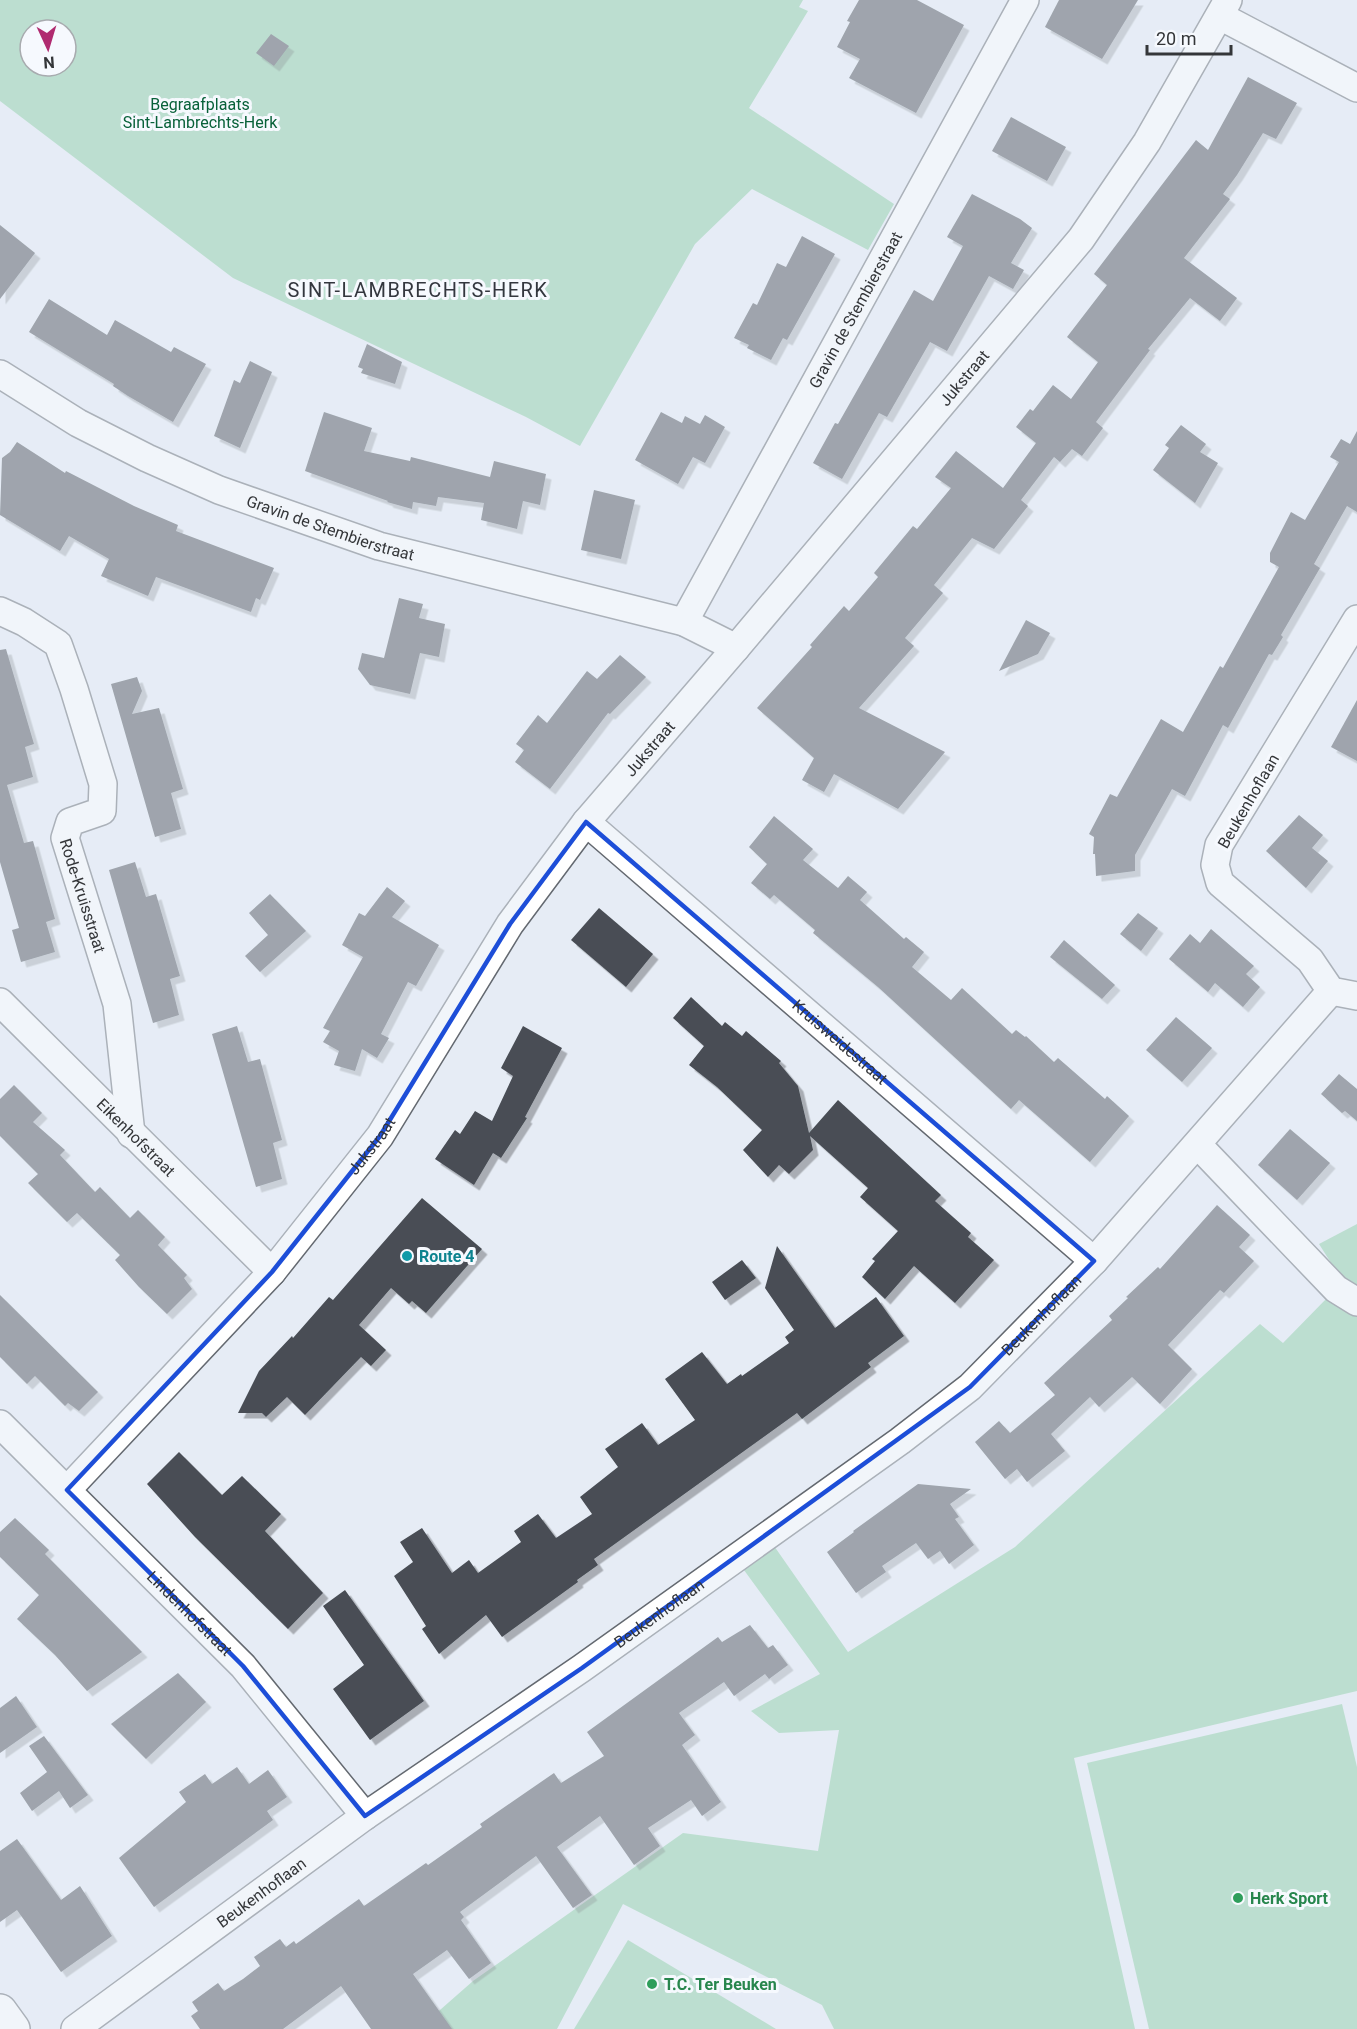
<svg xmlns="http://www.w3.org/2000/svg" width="1357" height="2029" font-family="Roboto,sans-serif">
	<defs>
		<filter id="shadow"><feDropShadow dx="5.5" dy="5.5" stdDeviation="0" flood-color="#0004"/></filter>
	</defs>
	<rect width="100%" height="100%" fill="#e6ecf5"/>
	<g fill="#8bcca3" fill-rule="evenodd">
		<path d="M0 0H803L799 7 808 11 749 108 894 204 868 250 752 189 695 244 580 446 526 417 233 278 0 101ZM30 30H66V66H30Z"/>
		<polygon points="1357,1224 1357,1295 1347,1288 1319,1244"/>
		<polygon points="1327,1298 1357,1316 1357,1691 1074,1758 1135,2029 834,2029 822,2005 623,1904 557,2029 439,2029 432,2017 473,1981 683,1833 818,1851 839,1730 779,1733 751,1711 820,1674 741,1566 772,1543 848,1652 1015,1547 1260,1324 1283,1343"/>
		<polygon points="1342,1704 1357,1767 1357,2029 1149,2029 1087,1763"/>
		<polygon points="628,1940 776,2029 574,2029"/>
	</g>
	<g fill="#484d54" filter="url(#shadow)">
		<polygon points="859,0 917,0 964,25 916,113 849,78 860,59 837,47 850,22 847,21"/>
		<polygon points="1059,0 1138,0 1102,59 1045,27"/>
		<polygon points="271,34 289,46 274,66 256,53"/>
		<polygon points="1248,77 1297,103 1276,139 1263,133 1237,175 1223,194 1230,199 1184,258 1237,298 1220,321 1190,298 1148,349 1150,350 1096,422 1103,428 1082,456 1072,449 1060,462 1054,457 1021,500 1028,506 994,549 972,538 934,585 943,593 905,638 914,646 859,708 945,752 898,809 834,774 824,792 802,780 814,758 757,708 812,647 810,645 844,606 849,611 878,577 874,573 913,526 917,529 951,488 935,477 956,451 1003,488 1036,443 1016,427 1030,409 1033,411 1053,385 1071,399 1098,362 1067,337 1107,285 1094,274 1196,140 1208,150"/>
		<polygon points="1011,117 1066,147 1047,181 992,151"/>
		<polygon points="972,194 1020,219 1032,228 1011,263 1024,270 1013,289 989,276 947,351 930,342 887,417 879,413 842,479 813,463 835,423 838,424 914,290 933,301 963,246 947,237"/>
		<polygon points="0,225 35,253 0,299"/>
		<polygon points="802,236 835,254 787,340 783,338 771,360 747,348 749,345 734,338 753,303 757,305 777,263 786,267"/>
		<polygon points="49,299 107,335 115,320 171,352 174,347 206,364 173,422 128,396 113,386 114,384 29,332"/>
		<polygon points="367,344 402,362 395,384 361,373 363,369 358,367"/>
		<polygon points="250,361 272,372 240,448 214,436 234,380 240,383"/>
		<polygon points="324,412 372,428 364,451 410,461 411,457 490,477 494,461 546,474 540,505 523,501 517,529 481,520 484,503 438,497 436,506 413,502 412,509 387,502 388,501 305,471"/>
		<polygon points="661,412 682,423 685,416 700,424 705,415 725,427 705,463 693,457 678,484 635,460"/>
		<polygon points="1181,425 1206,444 1200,452 1218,463 1195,503 1153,470 1169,448 1165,445"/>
		<polygon points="1357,431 1357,512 1347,506 1314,564 1320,568 1281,635 1283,637 1272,655 1269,654 1228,728 1223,725 1185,796 1172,789 1135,855 1135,871 1096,876 1095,854 1093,854 1094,837 1089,834 1110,794 1117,797 1161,719 1183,732 1220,666 1223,668 1279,567 1270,562 1270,553 1291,512 1305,520 1339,462 1330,457 1341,439 1350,444"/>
		<polygon points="17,442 65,473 66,471 134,506 178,525 176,531 274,568 260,600 256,598 251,612 156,577 148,596 101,576 109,559 69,536 60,551 0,515 2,458 10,452"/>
		<polygon points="594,490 635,500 621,559 581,550"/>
		<polygon points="399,598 423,604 419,618 445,624 439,657 420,653 410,694 370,685 358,669 362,653 384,658"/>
		<polygon points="1026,620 1050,633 1038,654 999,671"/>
		<polygon points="6,649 34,744 25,747 33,777 7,785 24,843 33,841 55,919 46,922 55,952 21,962 12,930 19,928 0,862 0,650"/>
		<polygon points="620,655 646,677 610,714 608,713 550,789 515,762 524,750 516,744 538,715 547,723 587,671 597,679"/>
		<polygon points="137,677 142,691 132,714 159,708 183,789 171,793 181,829 155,837 111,684"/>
		<polygon points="1357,700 1357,761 1331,747"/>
		<polygon points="1299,815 1323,835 1312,848 1328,861 1306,888 1266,851"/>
		<polygon points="774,816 813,849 803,860 838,888 848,876 867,892 860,900 904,939 906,937 924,952 912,967 951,1000 962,988 1012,1034 1016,1030 1025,1037 1026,1036 1054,1062 1058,1058 1105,1099 1107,1096 1129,1116 1090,1162 1019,1100 1011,1109 878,987 813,933 815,930 774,895 770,899 751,883 767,864 749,847"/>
		<polygon points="135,862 146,897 156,894 180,976 170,979 179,1015 153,1023 109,870"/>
		<polygon points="387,887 405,901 392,917 439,945 416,986 408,982 381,1034 389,1038 377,1058 362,1049 355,1071 334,1065 339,1051 323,1042 330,1031 323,1028 363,957 342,945 359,913 365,916"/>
		<polygon points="270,894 306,931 260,972 245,956 268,935 249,913"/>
		<polygon points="599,908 653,954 626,987 571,940"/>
		<polygon points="1138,913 1158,928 1141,951 1120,934"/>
		<polygon points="1211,929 1254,966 1246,974 1260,987 1243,1007 1215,983 1208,992 1169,959 1190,934 1200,943"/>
		<polygon points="1064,940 1115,985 1102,999 1050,957"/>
		<polygon points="691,997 722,1026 725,1022 742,1036 746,1031 781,1061 779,1063 798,1086 809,1133 838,1100 941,1195 935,1201 971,1233 968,1237 994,1260 955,1303 914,1266 885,1299 862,1277 875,1261 872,1259 898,1231 860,1197 868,1188 810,1136 813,1150 789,1174 779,1165 768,1177 743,1150 762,1130 717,1087 689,1065 704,1046 673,1018"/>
		<polygon points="1176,1017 1212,1048 1182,1082 1146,1050"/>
		<polygon points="237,1026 248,1062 260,1059 282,1140 273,1143 282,1179 256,1187 212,1034"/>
		<polygon points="523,1026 562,1048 525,1117 527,1118 501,1158 493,1153 474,1185 435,1159 455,1130 460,1134 475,1111 492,1121 513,1076 501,1068"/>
		<polygon points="1339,1074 1357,1089 1357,1121 1345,1111 1342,1113 1321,1094"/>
		<polygon points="14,1085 42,1113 33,1122 65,1150 60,1155 95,1192 100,1187 130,1218 138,1210 165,1237 158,1245 187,1275 184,1278 192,1289 167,1314 139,1287 115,1260 120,1255 77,1213 67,1222 28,1183 38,1174 0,1136 0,1099"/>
		<polygon points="1290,1129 1330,1163 1297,1200 1258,1165"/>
		<polygon points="422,1198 482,1249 426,1313 412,1301 409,1304 391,1288 359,1325 386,1350 371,1366 361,1357 305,1415 287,1397 266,1417 262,1413 238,1413 259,1371 292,1336 293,1338 329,1297 333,1300"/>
		<polygon points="1217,1205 1250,1235 1239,1247 1254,1261 1224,1293 1220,1290 1168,1345 1192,1369 1160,1404 1132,1377 1099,1407 1090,1397 1051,1434 1065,1451 1027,1482 1017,1469 1005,1479 975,1442 999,1421 1010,1433 1055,1395 1044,1383 1112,1320 1109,1316 1128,1298 1126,1297 1158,1267 1160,1269"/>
		<polygon points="777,1246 835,1328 876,1297 904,1336 868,1363 871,1367 802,1419 797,1413 594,1559 598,1565 577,1580 578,1582 502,1637 486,1615 439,1654 422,1629 426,1626 394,1576 413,1562 400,1542 422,1528 452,1573 469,1560 478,1573 521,1542 514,1531 538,1514 556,1538 592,1514 580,1497 618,1467 605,1449 642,1423 658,1445 695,1420 665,1379 702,1352 727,1384 741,1374 742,1376 789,1343 785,1337 794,1330 765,1288"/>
		<polygon points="742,1260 756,1278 725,1300 712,1282"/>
		<polygon points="0,1295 98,1392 79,1411 68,1403 65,1406 35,1376 27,1384 0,1357"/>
		<polygon points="179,1452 222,1495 242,1476 281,1514 265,1531 323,1593 288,1629 195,1537 147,1484"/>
		<polygon points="918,1484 971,1489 950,1504 959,1517 955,1519 974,1545 949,1564 940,1551 928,1559 916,1543 882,1566 886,1572 856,1593 827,1552 854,1532 853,1531"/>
		<polygon points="15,1518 49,1550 45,1554 142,1652 87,1691 55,1655 17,1619 39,1595 0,1557 0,1532"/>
		<polygon points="345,1590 424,1701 370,1740 333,1689 364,1665 323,1606"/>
		<polygon points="750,1625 768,1648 773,1645 788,1665 769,1679 765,1674 734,1696 724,1682 679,1713 695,1735 682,1745 721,1802 702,1816 691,1800 648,1828 660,1846 634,1865 600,1816 557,1847 592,1895 573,1908 536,1856 460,1912 464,1917 461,1920 491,1963 469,1979 447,1950 413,1974 452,2029 371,2029 341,1986 283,2029 200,2029 191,2016 198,2011 192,2002 218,1983 224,1991 243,1979 260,1966 254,1957 280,1939 286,1947 294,1941 296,1944 359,1899 364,1906 426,1863 428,1865 482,1827 480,1824 554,1773 561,1783 604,1756 587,1732 718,1637 722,1642"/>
		<polygon points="178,1673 206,1702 146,1759 111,1724"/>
		<polygon points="16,1696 37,1727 0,1753 0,1708"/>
		<polygon points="44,1736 88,1795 70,1808 59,1791 32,1811 20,1793 47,1772 29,1746"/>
		<polygon points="237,1767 249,1784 268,1770 287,1797 267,1811 273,1820 154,1907 119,1858 186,1802 179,1792 205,1774 212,1784"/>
		<polygon points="17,1839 61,1900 80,1886 112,1936 61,1972 17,1910 0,1922 0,1851"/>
	</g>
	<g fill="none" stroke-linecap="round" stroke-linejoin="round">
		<g stroke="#646970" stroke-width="30">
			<g id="street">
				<polyline points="1220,16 1357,88"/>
				<path id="s1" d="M0 374 78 423 147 458 219 490 379 546 684 622 736 648"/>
				<path id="s2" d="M0 611 24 622 58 644 74 689 103 784 102 811 70 822 65 838 117 1004 131 1134"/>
				<polyline points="1357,619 1219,845 1215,865 1220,883 1310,960 1331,991 1357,996"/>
				<path id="s3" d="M684 622 1025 0"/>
				<path id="s4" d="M586 822 1094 1261"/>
				<path id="s5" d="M0 1002 272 1272"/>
				<polyline points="1198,1145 1336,1289 1357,1302"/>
				<path id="s6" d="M0 1424 243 1666 365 1816"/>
				<path id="s7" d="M67 1490 272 1272 380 1136 510 924 586 822 736 648 1081 239 1147 142 1228 0"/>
				<path id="s8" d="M75 2029 365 1816 582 1668 900 1441 970 1387 1094 1261 1331 991"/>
			</g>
		</g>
		<g stroke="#646970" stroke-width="36">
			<polyline id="secondary" points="0,2011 13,2029"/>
		</g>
		<use href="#street" stroke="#fff" stroke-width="27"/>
		<use href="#secondary" stroke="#fff" stroke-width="33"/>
	</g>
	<path d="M0 0H1357V2029H0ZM586 822 1094 1261 970 1387 582 1668 365 1816 243 1666 67 1490 272 1272 380 1136 510 924Z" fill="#e6ecf5" fill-opacity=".55" fill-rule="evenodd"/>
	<path fill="none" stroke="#1d4ed8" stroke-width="4.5" stroke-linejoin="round" d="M586 822 1094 1261 970 1387 582 1668 365 1816 243 1666 67 1490 272 1272 380 1136 510 924Z"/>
	<circle fill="#0f9aa8" stroke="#f6f9fe" stroke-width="2" cx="407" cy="1256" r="6"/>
	<g fill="#2e9e5b" stroke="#f6f9fe" stroke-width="2">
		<circle cx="1238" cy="1898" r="6"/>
		<circle cx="652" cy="1984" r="6"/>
	</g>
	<g text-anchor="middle" stroke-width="6" stroke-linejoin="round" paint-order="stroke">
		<g font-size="16" fill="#086139" stroke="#f6f9fe">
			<text x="200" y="110">Begraafplaats<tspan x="200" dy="18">Sint-Lambrechts-Herk</tspan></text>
		</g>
		<g font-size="16" fill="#343639" stroke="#f6f9fe">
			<text dy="6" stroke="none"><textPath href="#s3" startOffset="356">Gravin de Stembierstraat</textPath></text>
			<text dy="6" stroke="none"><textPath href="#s7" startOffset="1432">Jukstraat</textPath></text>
			<text dy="6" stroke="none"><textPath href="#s1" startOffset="366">Gravin de Stembierstraat</textPath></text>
			<text dy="6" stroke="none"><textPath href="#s7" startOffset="946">Jukstraat</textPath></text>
			<text transform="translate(1248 801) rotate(-60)" y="6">Beukenhoflaan</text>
			<text dy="6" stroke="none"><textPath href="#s2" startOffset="352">Rode-Kruisstraat</textPath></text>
			<text dy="6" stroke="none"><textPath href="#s4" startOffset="336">Kruisweidestraat</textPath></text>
			<text dy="6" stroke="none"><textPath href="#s5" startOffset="192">Eikenhofstraat</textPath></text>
			<text dy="6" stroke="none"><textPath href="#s7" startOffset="460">Jukstraat</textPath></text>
			<text dy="6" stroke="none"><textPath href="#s8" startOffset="1203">Beukenhoflaan</textPath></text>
			<text dy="6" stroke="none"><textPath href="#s6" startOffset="268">Lindenhofstraat</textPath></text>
			<text dy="6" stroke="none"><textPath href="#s8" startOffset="717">Beukenhoflaan</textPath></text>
			<text dy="6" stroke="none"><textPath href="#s8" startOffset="231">Beukenhoflaan</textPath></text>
		</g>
		<g font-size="16" font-weight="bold" fill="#0d838f" stroke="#f6f9fe" text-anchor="start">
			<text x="419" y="1262">Route 4</text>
		</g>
		<g font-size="16" font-weight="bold" fill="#27864d" stroke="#f6f9fe" text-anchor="start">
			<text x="1250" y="1904">Herk Sport</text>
			<text x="664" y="1990">T.C. Ter Beuken</text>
		</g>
		<g font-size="20" letter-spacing="1.5" fill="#33373e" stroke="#f6f9fe">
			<text x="418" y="297">SINT-LAMBRECHTS-HERK</text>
		</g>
	</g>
	<g transform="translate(48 48) rotate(176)"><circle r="28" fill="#f6f9fe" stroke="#a8abaf" stroke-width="1.5"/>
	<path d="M0-4.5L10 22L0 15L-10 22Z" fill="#b02a70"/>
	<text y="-9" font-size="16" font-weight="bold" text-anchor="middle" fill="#343639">N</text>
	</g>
	<path d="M1147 45v9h84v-9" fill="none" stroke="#343639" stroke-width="3"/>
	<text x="1156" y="45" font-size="18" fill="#343639" stroke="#f6f9fe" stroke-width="4.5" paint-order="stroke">20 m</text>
</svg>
